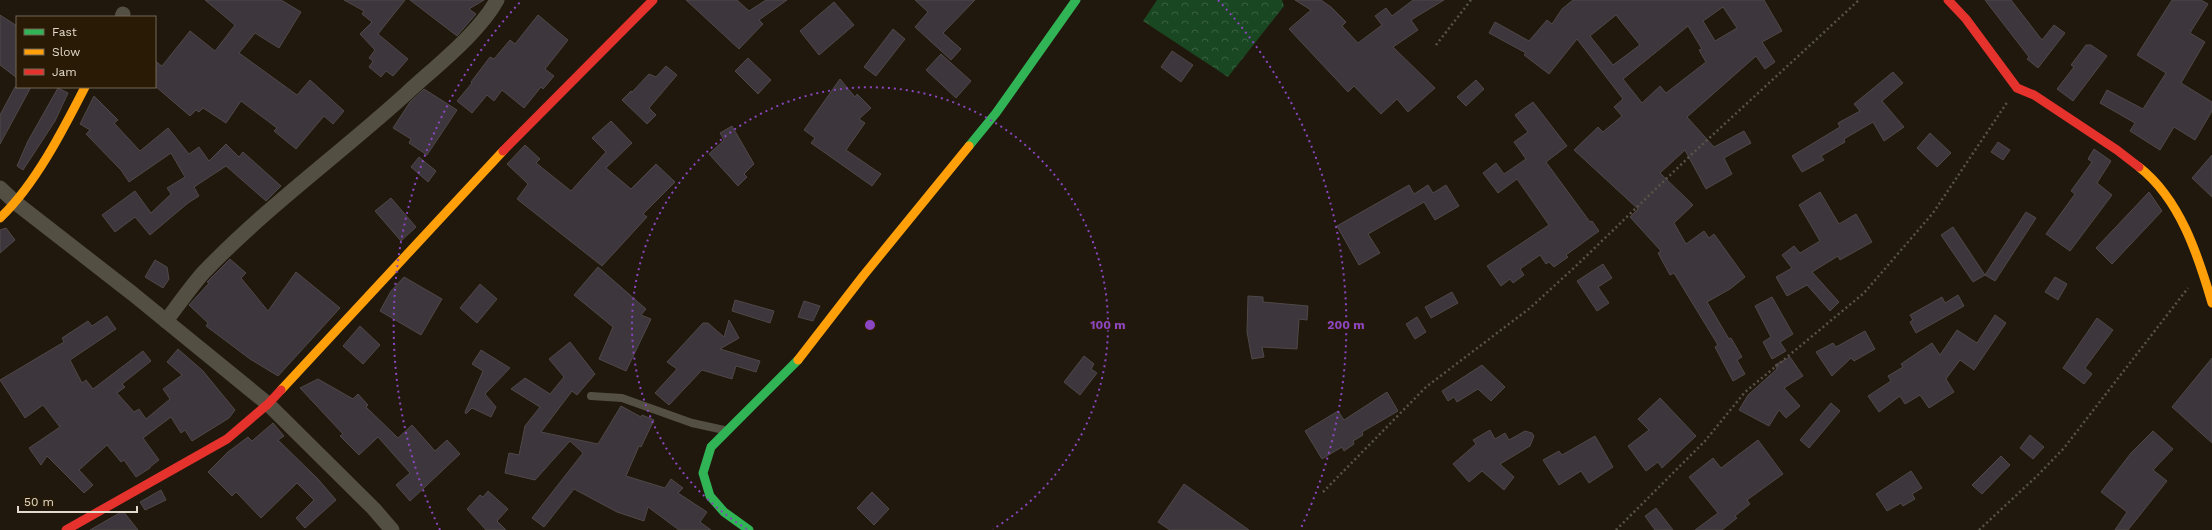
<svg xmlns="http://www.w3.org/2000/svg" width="2212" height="530" font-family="'Work Sans',sans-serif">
	<defs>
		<pattern id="forest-crowns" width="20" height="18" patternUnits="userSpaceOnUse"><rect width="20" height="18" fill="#194722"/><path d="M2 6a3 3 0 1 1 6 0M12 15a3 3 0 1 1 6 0" fill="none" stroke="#3a6141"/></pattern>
	</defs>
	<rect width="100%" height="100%" fill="#20180c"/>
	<polygon fill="url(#forest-crowns)" points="1157,0 1282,0 1284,6 1228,77 1143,21"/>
	<g fill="#3e363d" stroke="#4e4848" fill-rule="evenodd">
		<polygon points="205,0 281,0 301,12 279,48 255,33 239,53 297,95 310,80 344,111 333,124 324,116 296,149 274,131 277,128 241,101 226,123 203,108 199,112 196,110 190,116 155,86 155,61 162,66 190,31 215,51 235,25"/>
		<polygon points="344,0 405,0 378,34 408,59 393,76 386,71 381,77 369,67 373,61 369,58 375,50 360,34 372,22 362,14 364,11"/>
		<polygon points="410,0 484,0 469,9 476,14 457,36"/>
		<polygon points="686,0 737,0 749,11 766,0 787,0 759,20 763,24 739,49"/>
		<polygon points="915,0 975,0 943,33 961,49 951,60 915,27 928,12"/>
		<polygon points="1295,0 1321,0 1331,7 1346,22 1342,26 1358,43 1382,25 1375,16 1386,8 1392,16 1413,0 1444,0 1411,20 1418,30 1393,47 1435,88 1408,112 1397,99 1381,114 1354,86 1348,92 1289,29 1311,10"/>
		<path d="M1573 0H1764L1782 31 1762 42 1775 62 1765 69 1756 56 1687 117 1714 147 1744 131 1751 143 1724 158 1732 174 1706 189 1685 150 1660 173 1693 205 1674 223 1686 244 1704 231 1709 238 1714 234 1745 277 1730 289 1707 302 1729 339 1731 338 1742 357 1737 360 1745 374 1733 381 1715 347 1718 345 1674 273 1670 275 1658 253 1661 251 1630 217 1638 209 1574 150 1598 127 1603 132 1622 116 1614 107 1623 99 1577 39 1549 74 1524 55 1526 53 1489 33 1495 22 1529 41 1547 20 1552 24 1562 9ZM1723 7 1737 28 1715 41 1703 21ZM1616 15 1640 45 1613 65 1590 36ZM1688 26 1702 49 1699 50 1706 62 1666 93 1660 86 1642 103 1623 79Z"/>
		<polygon points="1985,0 2011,0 2042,40 2054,25 2065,33 2038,68 2027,59 2029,57"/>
		<polygon points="2172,0 2201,0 2208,4 2190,33 2205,42 2181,83 2212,102 2212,111 2195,140 2174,127 2160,150 2130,131 2135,123 2100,103 2107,90 2143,109 2166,73 2137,55"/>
		<polygon points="834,2 854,25 819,55 800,31"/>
		<polygon points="0,15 17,26 17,78 0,65"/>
		<polygon points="538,15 568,40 545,69 554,76 543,89 541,87 524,108 502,90 494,101 487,95 472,113 457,101 472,83 471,82 490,57 494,59 510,40 515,44"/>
		<polygon points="893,29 905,39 876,76 864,67"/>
		<polygon points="2086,45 2091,45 2107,56 2073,101 2057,89 2074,67 2071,65"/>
		<polygon points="1172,51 1193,65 1181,82 1161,67"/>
		<polygon points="941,54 971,81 956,98 926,70"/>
		<polygon points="748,58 771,80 758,94 735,71"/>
		<polygon points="666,66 677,75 649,108 656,115 647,124 622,100 631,91 632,92 649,74 656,77"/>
		<polygon points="1893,72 1903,83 1882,101 1904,127 1884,141 1873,122 1844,139 1845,142 1821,156 1824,160 1802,172 1792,156 1840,127 1838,123 1860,111 1854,104"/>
		<polygon points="840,79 855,97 857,94 871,108 859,119 865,123 846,150 881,174 872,186 811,143 815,138 804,130"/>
		<polygon points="1476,80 1484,89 1466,106 1457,97"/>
		<polygon points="15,87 31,87 0,144 0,115"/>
		<polygon points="58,88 68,93 55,121 23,170 17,166 28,141"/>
		<polygon points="424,89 457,110 427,155 409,143 411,139 393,128 410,102"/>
		<polygon points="94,96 118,120 114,123 140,151 168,128 189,154 199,147 209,161 226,144 239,157 243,152 281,186 266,201 226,166 194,187 199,196 188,203 150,235 135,217 115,232 102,215 135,191 151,213 171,194 167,188 185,177 171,153 129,182 121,170 86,134 90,130 80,124"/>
		<polygon points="1533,102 1567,146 1546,162 1590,222 1592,221 1599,231 1566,255 1568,257 1554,267 1549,262 1546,264 1540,255 1520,269 1524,275 1513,283 1510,279 1501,286 1487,266 1549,225 1517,179 1498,193 1483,173 1496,163 1504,174 1526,159 1514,142 1528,132 1515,115"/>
		<polygon points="611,121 632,143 606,168 631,189 656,164 675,182 643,214 647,217 602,266 517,199 528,184 507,164 525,145 540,159 536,163 571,191 606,152 592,138"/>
		<polygon points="732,126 754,164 744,174 747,177 738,186 709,154 724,140 720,133"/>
		<polygon points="1930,133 1951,153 1937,167 1917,148"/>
		<polygon points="1998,142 2010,150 2003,160 1991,152"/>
		<polygon points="2094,149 2111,161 2097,183 2112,195 2070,251 2046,234 2075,194 2071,191 2092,162 2088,159"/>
		<polygon points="2212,155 2212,197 2192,178"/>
		<polygon points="419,157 436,171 428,182 411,167"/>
		<polygon points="1409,185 1414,194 1428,185 1433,193 1446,185 1459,206 1435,220 1424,202 1368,234 1380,253 1359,265 1337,226"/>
		<polygon points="1820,192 1839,224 1856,214 1872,242 1840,260 1838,256 1812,272 1839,302 1830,311 1807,285 1787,296 1776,277 1792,268 1782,255 1794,246 1800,253 1820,241 1799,205"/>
		<polygon points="2149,192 2162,211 2112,264 2096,248"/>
		<polygon points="391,198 416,227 401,241 375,211"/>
		<polygon points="2026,212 2036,218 1995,281 1985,275"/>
		<polygon points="1953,227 1985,275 1973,282 1941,235"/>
		<polygon points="6,228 15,240 0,253 0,230"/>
		<polygon points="230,259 246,273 241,278 268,311 296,272 340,308 278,376 250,359 206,326 208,323 189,305 209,283 207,282"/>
		<polygon points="155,260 167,267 169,279 163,288 145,277"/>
		<polygon points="1603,264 1612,278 1598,287 1609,303 1597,311 1577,281"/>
		<polygon points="598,267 646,309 641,315 651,319 626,371 599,359 613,327 574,295"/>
		<polygon points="404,277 442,299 421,335 380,311 391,291"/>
		<polygon points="2055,277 2067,284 2058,300 2045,292"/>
		<polygon points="480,284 497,299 477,323 460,308"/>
		<polygon points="1452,292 1458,303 1431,318 1425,307"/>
		<polygon points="1958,295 1964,306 1916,333 1910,322 1913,320 1910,315 1942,297 1945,303"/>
		<polygon points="1248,296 1263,297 1263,302 1308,306 1307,320 1299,319 1297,349 1262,347 1264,357 1252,359 1247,332"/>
		<polygon points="1772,297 1793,334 1780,342 1786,351 1772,359 1763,342 1771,337 1755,306"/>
		<polygon points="735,300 774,311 770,323 732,311"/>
		<polygon points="804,301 820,306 813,321 798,317"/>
		<polygon points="1995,315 2006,323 1974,370 1960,360 1946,379 1954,392 1929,408 1920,395 1905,404 1900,396 1879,412 1868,396 1891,381 1888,376 1903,367 1901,364 1932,343 1940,355 1957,330 1977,343"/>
		<polygon points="107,316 116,329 70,360 82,383 86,380 93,389 143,351 151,361 122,384 125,387 117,393 134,412 139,409 146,419 170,399 163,389 182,375 167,362 178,349 203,371 235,410 229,418 192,441 185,430 181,433 171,417 143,438 159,460 150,467 150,468 136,477 124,460 121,462 107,445 79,470 93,485 84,493 47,456 41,465 29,448 60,427 43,405 25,418 0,380 64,342 62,338 88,321 92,326"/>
		<polygon points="1417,317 1426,332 1415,339 1406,324"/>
		<polygon points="2097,318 2113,330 2085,368 2092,374 2084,384 2063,368"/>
		<polygon points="729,320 739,338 720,349 760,361 756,372 736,366 732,379 702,370 669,405 655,393 677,369 667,362 703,323 708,323 724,337"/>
		<polygon points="360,326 380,345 363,364 343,346"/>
		<polygon points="1865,331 1875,349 1854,361 1851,358 1832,376 1816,352 1833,343 1836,347"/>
		<polygon points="570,342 595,374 577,395 572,391 541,432 598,444 621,406 641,417 642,415 654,420 641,447 639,446 626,476 665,488 671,479 683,488 678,493 707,512 700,522 711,530 679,530 648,507 644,521 617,512 574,489 544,527 532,518 583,453 570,441 535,480 505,473 509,453 519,455 525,426 540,407 511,389 525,378 550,394 564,377 549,359"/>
		<polygon points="481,350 510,368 485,394 496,407 491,417 472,408 466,414 465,412 483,371 472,364"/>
		<polygon points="1084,356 1094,364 1091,369 1097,373 1080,395 1064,382"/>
		<polygon points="1790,357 1803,376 1784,388 1800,406 1786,418 1779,410 1769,426 1739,410 1748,395 1777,369 1775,365"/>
		<polygon points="2212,358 2212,443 2172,407"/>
		<polygon points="1482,365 1505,387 1491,401 1478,389 1457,402 1454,397 1448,401 1442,391"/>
		<polygon points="318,379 353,399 358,394 368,405 366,407 398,438 412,425 435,451 447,440 460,454 410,501 396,485 410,473 378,437 359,455 340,436 343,434 300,388"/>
		<polygon points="1387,392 1398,411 1362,432 1363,435 1353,441 1354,444 1344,451 1342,447 1322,459 1305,431 1338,411 1344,420"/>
		<polygon points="1660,398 1696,436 1662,468 1658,462 1646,471 1628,446 1649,430 1638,419"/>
		<polygon points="1831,403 1840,411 1809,448 1800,440"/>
		<polygon points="273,423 284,436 278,440 318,479 336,500 305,528 296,518 314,500 297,483 261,518 236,492 232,496 208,472 228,452 248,437 252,441"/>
		<polygon points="1490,430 1495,439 1505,433 1509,440 1525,431 1532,433 1534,436 1530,446 1500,464 1514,477 1504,490 1482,471 1469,482 1453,464 1476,444 1473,440"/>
		<polygon points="2153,431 2173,449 2153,470 2167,481 2128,530 2115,530 2127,512 2101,492 2131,453"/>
		<polygon points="2030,435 2044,447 2033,459 2020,448"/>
		<polygon points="1595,436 1613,467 1589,483 1581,471 1559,485 1543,460 1559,451 1562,455"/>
		<polygon points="1758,440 1783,474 1747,500 1750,504 1735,516 1737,518 1722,530 1695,530 1718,513 1689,477 1713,458 1721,468"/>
		<polygon points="2001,456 2010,465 1982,494 1972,485"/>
		<polygon points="1911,471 1922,488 1912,494 1915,499 1903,506 1901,503 1887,511 1876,494"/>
		<polygon points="1184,484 1249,530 1170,530 1158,522"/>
		<polygon points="161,490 166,500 145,510 140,502"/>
		<polygon points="488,491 508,509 497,521 506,530 486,530 467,509 480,495 483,497"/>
		<polygon points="872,492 889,509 874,525 857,508"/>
		<polygon points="1656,508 1673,530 1655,530 1645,516"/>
		<polygon points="123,511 138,530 90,530"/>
	</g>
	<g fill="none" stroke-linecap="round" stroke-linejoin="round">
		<g stroke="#585349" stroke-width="2.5" stroke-dasharray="2 3" stroke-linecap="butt">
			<polyline points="1436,45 1471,0"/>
			<polyline points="1323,492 1426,387 1530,308 1577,265 1692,154 1859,0"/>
			<polyline points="1616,530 1705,441 1745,392 1864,293 1933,213 2008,101"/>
			<polyline points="1979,530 2037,476 2064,448 2188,288"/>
		</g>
		<polyline stroke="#544f43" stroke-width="8" points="591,396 622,398 692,423 724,430"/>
		<g stroke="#544f43" stroke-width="15">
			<polyline points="122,17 123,14"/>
			<polyline points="0,188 16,203 133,294 268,404 374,509 392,530"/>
			<path d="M166 321C178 305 190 288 203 273 266 207 340 154 407 93 435 67 479 33 497 0"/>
		</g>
		<g stroke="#30b455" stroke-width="9">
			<polyline points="969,146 996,113 1076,0"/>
			<polyline points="749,530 724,512 710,496 703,473 711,447 798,360"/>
		</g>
		<g stroke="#ff9f0a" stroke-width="9">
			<path d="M2139 167C2180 199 2198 255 2212 303"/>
			<path d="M0 218C35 185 63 130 85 87"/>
			<polyline points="798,360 863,276 969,146"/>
			<polyline points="281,390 503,151"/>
		</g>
		<g stroke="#e5322d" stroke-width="9">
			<polyline points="1948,0 1966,19 2017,88 2034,95 2117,150 2139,167"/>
			<polyline points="503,151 653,0"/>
			<polyline points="66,530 227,439 268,404 281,390"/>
		</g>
	</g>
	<g fill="none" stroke="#8b46c1" stroke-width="2" stroke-dasharray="2 4">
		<path d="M747 529A238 238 0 1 1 993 529"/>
		<path d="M440 530A476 476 0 0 1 522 0M1218 0A476 476 0 0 1 1300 530"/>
	</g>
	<circle cx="870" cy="325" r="6" fill="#8b46c1" stroke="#281a04" stroke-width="2"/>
	<g font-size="12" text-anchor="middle" font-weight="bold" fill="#8b46c1" stroke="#281a04" stroke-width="3" stroke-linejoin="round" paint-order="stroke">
		<text x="1108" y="329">100 m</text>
		<text x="1346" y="329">200 m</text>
	</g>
	<rect x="16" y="16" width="140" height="72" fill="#281a04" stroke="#736754"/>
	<rect x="24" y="29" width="20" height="6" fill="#30b455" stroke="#736754"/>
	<text x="52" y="36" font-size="12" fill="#e3dacc">Fast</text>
	<rect x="24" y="49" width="20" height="6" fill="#ff9f0a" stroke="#736754"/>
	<text x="52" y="56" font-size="12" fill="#e3dacc">Slow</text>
	<rect x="24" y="69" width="20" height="6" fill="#e5322d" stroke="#736754"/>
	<text x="52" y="76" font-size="12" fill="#e3dacc">Jam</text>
	<path d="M18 506v6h119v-6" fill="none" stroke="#e3dacc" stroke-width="2"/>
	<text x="24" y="506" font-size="12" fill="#e3dacc" stroke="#281a04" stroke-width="3" paint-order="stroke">50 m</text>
</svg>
